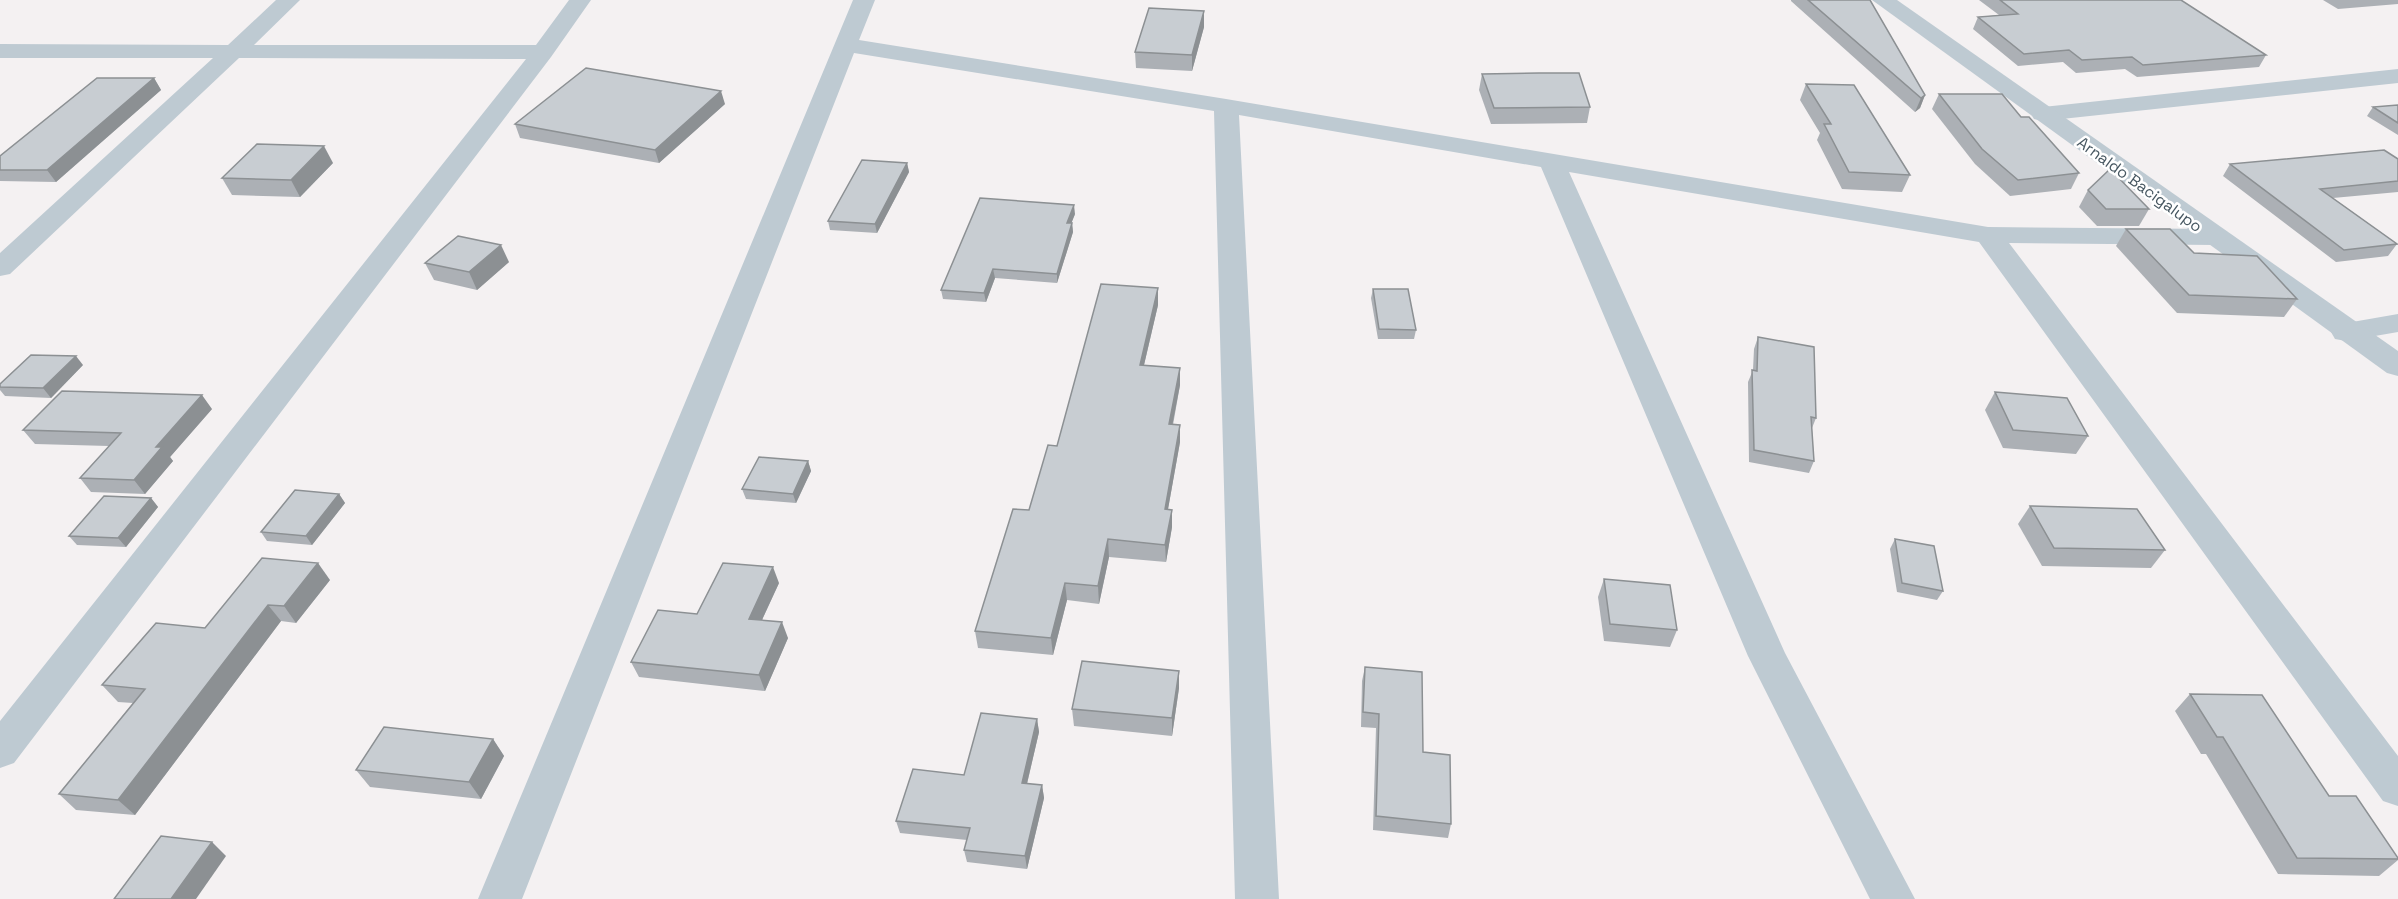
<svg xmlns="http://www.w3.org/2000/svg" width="2398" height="899" font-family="'Space Grotesk',sans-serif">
	<rect width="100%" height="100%" fill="#f4f1f2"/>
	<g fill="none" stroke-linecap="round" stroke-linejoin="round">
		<g fill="#becad2" fill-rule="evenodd">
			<polygon points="276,0 300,0 254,45 536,45 569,0 591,0 551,57 14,763 0,768 0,721 526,59 239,58 10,274 0,276 0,253 213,58 0,58 0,44 228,45"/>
			<polygon points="853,0 875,0 859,40 1226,99 1988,227 2214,229 2224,231 2228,237 2224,243 2214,245 2009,243 2398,756 2398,806 2383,801 1979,242 1569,172 1785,653 1915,899 1870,899 1748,656 1541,167 1239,115 1279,899 1235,899 1214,111 854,53 522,899 478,899"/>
			<polygon points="2398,69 2398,83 2043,121 2034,119 2031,114 2034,109 2043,107"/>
			<polygon points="2398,314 2398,332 2346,341 2335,339 2331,332 2335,325"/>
		</g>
		<polygon fill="#becad2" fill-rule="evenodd" points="1872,0 1897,0 2398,351 2398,376 2387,373"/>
	</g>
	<g fill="#acb0b5">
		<polygon points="1791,0 1870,0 1925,95 1920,108 1915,112 1791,1"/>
		<polygon points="1979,0 2181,0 2266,55 2259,67 2137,77 2125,69 2076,73 2063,62 2018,66 1973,29 1978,17 1999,15"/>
		<polygon points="2323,0 2398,0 2398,4 2338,9"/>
		<polygon points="1204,11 1204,27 1192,71 1136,68 1135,52"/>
		<polygon points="1482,74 1590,107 1587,123 1491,124 1479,90"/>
		<polygon points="154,78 161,90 56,182 0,181 0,156"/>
		<polygon points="1806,84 1910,175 1902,192 1842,189 1817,140 1820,133 1800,100"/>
		<polygon points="1939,94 2021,117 2079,173 2071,189 2010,196 1975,164 1932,109"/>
		<polygon points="725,104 659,163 520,138 515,124"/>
		<polygon points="2398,105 2398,135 2367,116 2373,107"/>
		<polygon points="2398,159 2398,192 2333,198 2397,244 2388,256 2336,262 2223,176 2230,164"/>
		<polygon points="333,163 300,197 232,195 222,178"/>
		<polygon points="907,163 909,172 877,233 830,230 828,221"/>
		<polygon points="2088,190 2149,209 2139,226 2097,226 2079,207"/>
		<polygon points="1075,214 1071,223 1072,223 1073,232 1057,283 995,278 986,302 943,299 941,290"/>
		<polygon points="2126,229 2194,253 2297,299 2284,317 2177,313 2116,246"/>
		<polygon points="509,262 477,290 434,280 425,263"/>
		<polygon points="1158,288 1158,305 1144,365 1180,368 1180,385 1173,425 1180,442 1168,509 1172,527 1166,562 1109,557 1099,604 1067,600 1053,655 978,648 975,631 1057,446"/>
		<polygon points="1373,289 1416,330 1414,339 1378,339 1371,298"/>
		<polygon points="1758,337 1816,418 1812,428 1814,461 1809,473 1749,462 1748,382 1753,370 1754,349"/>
		<polygon points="83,365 51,398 5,396 0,390 0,384"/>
		<polygon points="1995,392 2088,436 2076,454 2003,448 1985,410"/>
		<polygon points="212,409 170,457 173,461 145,494 91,492 80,478 109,446 35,444 23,430"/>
		<polygon points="808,461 811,471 796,503 746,499 742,489"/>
		<polygon points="339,494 345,503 312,545 267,541 261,532"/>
		<polygon points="151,498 158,507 126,547 77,545 69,536"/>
		<polygon points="2030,506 2165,550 2151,568 2042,566 2018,524"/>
		<polygon points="1895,539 1943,591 1937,600 1897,592 1890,549"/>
		<polygon points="1604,579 1677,630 1670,647 1604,641 1598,597"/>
		<polygon points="330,580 296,623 281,621 135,815 76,810 59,794 133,703 118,702 102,685 205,628"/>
		<polygon points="779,583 762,620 788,638 765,691 639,677 631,662 697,614"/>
		<polygon points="1365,667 1423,752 1451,824 1448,838 1373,830 1376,728 1361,727 1362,681"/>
		<polygon points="1179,671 1179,688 1172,736 1074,726 1072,709"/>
		<polygon points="2190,694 2329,796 2398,858 2398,860 2379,876 2278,874 2206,754 2201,754 2175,711"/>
		<polygon points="1037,719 1039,732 1027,784 1042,785 1044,798 1027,869 967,862 964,850 967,840 900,833 896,821 964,775"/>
		<polygon points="493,739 504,756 481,799 370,787 356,770"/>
	</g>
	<g fill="#8c9093">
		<polygon points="1204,11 1204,27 1192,71 1192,55"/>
		<polygon points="154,78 161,90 56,182 47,170"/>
		<polygon points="721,91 725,104 659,163 655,150"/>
		<polygon points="1925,95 1920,108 1915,112 1921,98"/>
		<polygon points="324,146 333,163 300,197 291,180"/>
		<polygon points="907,163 909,172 877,233 875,224"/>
		<polygon points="1074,205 1075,214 1068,232 1067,223"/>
		<polygon points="1072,223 1073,232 1057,283 1057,274"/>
		<polygon points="501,245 509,262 477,290 469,272"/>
		<polygon points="993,269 995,278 986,302 984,293"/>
		<polygon points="1158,288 1158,305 1140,382 1140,365"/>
		<polygon points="76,356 83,365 51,398 43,388"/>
		<polygon points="1180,368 1180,385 1169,442 1169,424"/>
		<polygon points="202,395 212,409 170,457 173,461 145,494 134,480 156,447"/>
		<polygon points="1180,425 1180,442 1165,526 1165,509"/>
		<polygon points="808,461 811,471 796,503 793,494"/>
		<polygon points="339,494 345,503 312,545 306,536"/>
		<polygon points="151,498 158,507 126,547 118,538"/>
		<polygon points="1172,510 1172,527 1166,562 1165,545"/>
		<polygon points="1108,539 1109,557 1099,604 1098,586"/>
		<polygon points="318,563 330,580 296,623 284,606"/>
		<polygon points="773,567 779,583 755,635 749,619"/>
		<polygon points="1065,583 1067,600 1053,655 1051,638"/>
		<polygon points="268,605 281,621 135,815 118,800"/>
		<polygon points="782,622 788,638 765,691 759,675"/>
		<polygon points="1179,671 1179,688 1172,736 1172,718"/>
		<polygon points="1037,719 1039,732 1024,796 1022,783"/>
		<polygon points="493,739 504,756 481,799 469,782"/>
		<polygon points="1042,785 1044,798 1027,869 1025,856"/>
		<polygon points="212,842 226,856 196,899 171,899"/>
	</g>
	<g fill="#c8cdd2" stroke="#8c9093" stroke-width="1.5">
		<polygon points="1808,0 1870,0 1925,95 1921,98"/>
		<polygon points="2000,0 2181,0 2266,55 2143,65 2132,57 2082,60 2069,50 2024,54 1978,17 2018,14"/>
		<polygon points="1149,8 1204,11 1192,55 1135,52"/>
		<polygon points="586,68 721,91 655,150 515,124"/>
		<polygon points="1539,73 1579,73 1590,107 1494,108 1482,74"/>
		<polygon points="97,78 154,78 47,170 0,170 0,156"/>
		<polygon points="1806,84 1854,85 1910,175 1849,172 1824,124 1831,124"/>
		<polygon points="1939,94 2002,94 2021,117 2029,117 2079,173 2018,180 1982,149"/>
		<polygon points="2398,105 2398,123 2373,107"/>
		<polygon points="257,144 324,146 291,180 222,178"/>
		<polygon points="2384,150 2398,159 2398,181 2320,189 2397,244 2344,250 2230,164"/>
		<polygon points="862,160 907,163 875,224 828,221"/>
		<polygon points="2110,169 2149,209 2106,209 2088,190"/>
		<polygon points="980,198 1074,205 1067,223 1072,223 1057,274 993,269 984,293 941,290"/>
		<polygon points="2126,229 2170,229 2194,253 2257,256 2297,299 2189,295"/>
		<polygon points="458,236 501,245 469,272 425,263"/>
		<polygon points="1101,284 1158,288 1140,365 1180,368 1169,424 1180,425 1165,509 1172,510 1165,545 1108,539 1098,586 1065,583 1051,638 975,631 1013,509 1029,510 1048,445 1057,446"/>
		<polygon points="1373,289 1408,289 1416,330 1379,329"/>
		<polygon points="1758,337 1814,347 1816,418 1811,417 1814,461 1754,450 1752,370 1757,371"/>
		<polygon points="31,355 76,356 43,388 0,387 0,384"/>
		<polygon points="62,391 202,395 156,447 162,447 134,480 80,478 121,433 23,430"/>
		<polygon points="1995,392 2067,398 2088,436 2013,430"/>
		<polygon points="759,457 808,461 793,494 742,489"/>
		<polygon points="295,490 339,494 306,536 261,532"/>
		<polygon points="104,496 151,498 118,538 69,536"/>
		<polygon points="2030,506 2137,509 2165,550 2054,548"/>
		<polygon points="1895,539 1934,546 1943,591 1902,583"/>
		<polygon points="262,558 318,563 284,606 268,605 118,800 59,794 145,689 102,685 156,623 205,628"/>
		<polygon points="723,563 773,567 749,619 782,622 759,675 631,662 658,610 697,614"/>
		<polygon points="1604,579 1670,585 1677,630 1610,624"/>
		<polygon points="1082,661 1179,671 1172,718 1072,709"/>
		<polygon points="1365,667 1422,672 1423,752 1450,755 1451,824 1376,816 1379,714 1363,712"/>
		<polygon points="2190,694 2262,695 2329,796 2356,796 2398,858 2398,859 2297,858 2223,737 2217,737"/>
		<polygon points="981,713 1037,719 1022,783 1042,785 1025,856 964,850 970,828 896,821 913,769 964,775"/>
		<polygon points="384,727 493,739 469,782 356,770"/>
		<polygon points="161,836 212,842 171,899 114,899"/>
	</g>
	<g text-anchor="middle" stroke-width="5" stroke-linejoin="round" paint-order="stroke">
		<g font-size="16" fill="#475761" stroke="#fff">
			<text transform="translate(2140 184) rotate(36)" y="6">Arnaldo Bacigalupo</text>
		</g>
	</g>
</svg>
